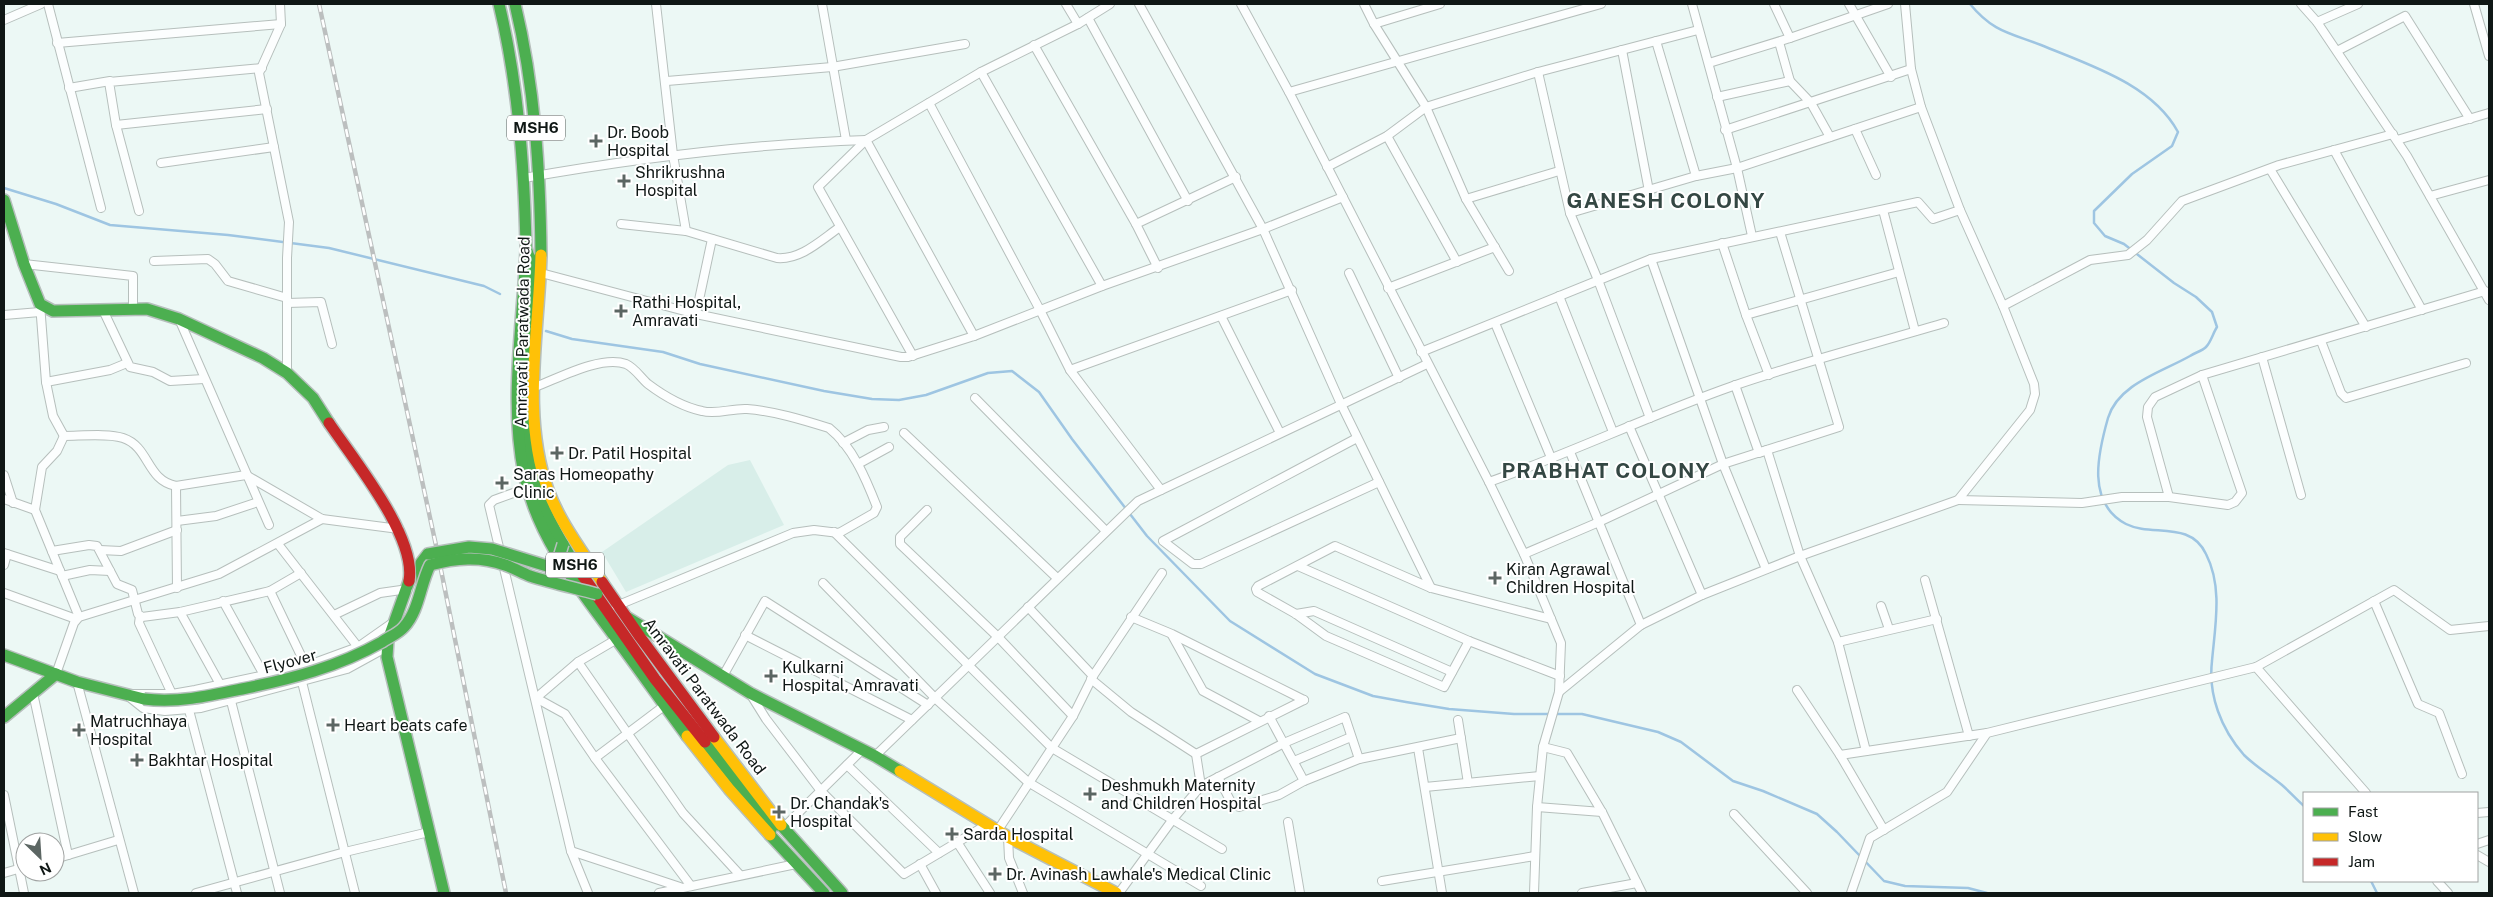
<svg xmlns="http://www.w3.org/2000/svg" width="2493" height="897" font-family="'Public Sans',sans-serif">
	<rect width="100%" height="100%" fill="#ecf8f5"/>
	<polygon fill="#d8eee9" points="750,460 784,525 626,592 602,552 728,465"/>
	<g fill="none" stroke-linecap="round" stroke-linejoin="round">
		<g stroke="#9ec5e2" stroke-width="2.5">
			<path d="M1970 4C1993 32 2010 33 2041 45 2089 65 2152 84 2178 132L2172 146 2132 174 2094 211V223L2105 236 2124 244 2174 283 2196 297 2212 312 2217 327C2213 333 2211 342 2206 347 2202 351 2194 353 2190 356 2162 372 2118 384 2108 418 2098 453 2086 503 2126 524 2152 537 2190 520 2206 554 2223 587 2215 626 2212 661 2208 695 2221 729 2244 755 2255 766 2270 775 2282 785 2290 792 2297 800 2304 806"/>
			<polyline points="4,188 56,204 110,225 228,235 329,248 484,286 500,294"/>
			<polyline points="546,331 572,339 663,352 700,364 824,391 872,399 899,400 926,395 988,373 1012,371 1039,392 1072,439 1147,536 1230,621 1315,674 1373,696 1406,702 1449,709 1514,714 1582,714 1658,732 1681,742 1733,781 1763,791 1817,814 1837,832 1884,881 1905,886 1968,888 1987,893"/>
			<polyline points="2371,881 2377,893"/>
		</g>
		<g stroke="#b6bfbc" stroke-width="10">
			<g id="street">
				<polyline points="48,4 101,208"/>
				<polyline points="280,4 281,24 259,73 289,222 287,258 287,373"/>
				<path d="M656 4 673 155 686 231 777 258C801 260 821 240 840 227"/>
				<polyline points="822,4 846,140"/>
				<polyline points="1066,4 1078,24"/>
				<polyline points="1139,4 1263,229 1341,404 1431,588"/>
				<polyline points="1241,4 1289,92 1489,482 1524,554 1561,643 1559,692 1543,747 1537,807 1534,893"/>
				<polyline points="1364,4 1374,24 1426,107 1466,199 1509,271"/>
				<polyline points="1692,4 1737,168 1752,236"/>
				<polyline points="1774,4 1790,38"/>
				<polyline points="1849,4 1891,77"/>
				<polyline points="2301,4 2317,22 2407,156 2489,300"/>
				<polyline points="2474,4 2489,56"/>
				<polyline points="1088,18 1188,201"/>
				<polyline points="4,20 41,4"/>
				<polyline points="2317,22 2358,4"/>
				<polyline points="1374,24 1440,4"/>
				<polyline points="1656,41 1696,176"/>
				<polyline points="1779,42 1790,81 1811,103 1830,137"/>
				<polyline points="57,43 281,24"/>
				<polyline points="1034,45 1136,224 1158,268"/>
				<polyline points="1622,50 1649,191"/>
				<polyline points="2337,51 2405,16 2470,119"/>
				<polyline points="1709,63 1790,38 1888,4"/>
				<polyline points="981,72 1102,286"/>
				<polyline points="1538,72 1570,213 1598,280 1650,418"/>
				<polyline points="667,81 832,67 965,44"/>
				<polyline points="69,88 110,81"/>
				<polyline points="1289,92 1601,4"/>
				<polyline points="1717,97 1790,81"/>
				<polyline points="929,103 1040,310 1070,370 1161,490"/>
				<polyline points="116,125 267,109"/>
				<polyline points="1855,129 1876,175"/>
				<polyline points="1725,130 1911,69"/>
				<polyline points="1387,136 1457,262"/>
				<polyline points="2397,140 2489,113"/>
				<polyline points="2334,150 2422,310"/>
				<polyline points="161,163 274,147"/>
				<polyline points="1327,167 1387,136 1426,107 1538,72 1698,30"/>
				<polyline points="2270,169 2366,327"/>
				<path d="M524 178C637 158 751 144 866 140L974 336"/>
				<polyline points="2430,196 2489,180"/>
				<polyline points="1466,199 1559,171"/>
				<polyline points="1883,210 1915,331"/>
				<polyline points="139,211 116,125 109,82 262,68"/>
				<polyline points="1570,213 1696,176 1737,168 1921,107"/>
				<polyline points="621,224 686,231"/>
				<polyline points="1136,224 1236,177"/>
				<polyline points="1722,243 1746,315 1769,375"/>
				<polyline points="1651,259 1723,464 1766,569"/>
				<polyline points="154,261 208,259 215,264 228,281 287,298"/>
				<polyline points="24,264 133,276 133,310"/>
				<polyline points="541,273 696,314 901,357 908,357 974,336 1102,286 1263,229 1343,197"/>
				<polyline points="1349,273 1399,378"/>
				<polyline points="1388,288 1495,247"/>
				<polyline points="1559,296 1613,432"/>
				<polyline points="287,303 321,302 332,344"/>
				<path d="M40 304 46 382 53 416 64 436C80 436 109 433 123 438 150 447 146 480 176 486L246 475 322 519 399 529"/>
				<polyline points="2003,306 2090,260 2128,255 2147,240 2182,201 2279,165 2393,134"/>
				<polyline points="103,310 130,367 153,372 170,381 204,379"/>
				<polyline points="696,314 712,239"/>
				<polyline points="4,315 40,312"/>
				<polyline points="1746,315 1899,272"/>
				<polyline points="1221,316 1280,433"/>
				<polyline points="179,319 269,525"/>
				<polyline points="1495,323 1552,460"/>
				<polyline points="2321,341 2341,393 2346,398 2466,363"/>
				<polyline points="1421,352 1651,259 1918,202 1933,219 1960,210"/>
				<polyline points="913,356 818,187 866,140 981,72 1078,24 1110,4"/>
				<polyline points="2262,357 2301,495"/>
				<polyline points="1070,370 1292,290"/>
				<polyline points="46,382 110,370 127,363"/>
				<polyline points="1735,385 1759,453 1767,450 1800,556 1838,642 1866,751"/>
				<path d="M535 387C559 378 601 355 626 364 635 368 641 378 648 384 664 396 683 407 702 411 717 415 732 408 747 409 774 411 803 420 829 428 853 447 866 479 877 507L874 513 839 533 814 530 793 533 616 606"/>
				<polyline points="975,398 1106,531"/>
				<polyline points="1629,426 1702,595"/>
				<polyline points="904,433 1057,578"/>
				<polyline points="64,436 57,451 42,467 35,510 79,617"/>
				<polyline points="1357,438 1163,541 1193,564 1201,564 1379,482"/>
				<polyline points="843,443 868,430 884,427"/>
				<polyline points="1570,452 1641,625"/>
				<polyline points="858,464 889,447"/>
				<polyline points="4,475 13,503"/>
				<path d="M1489 482C1571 453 1650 415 1733 386 1802 362 1874 344 1944 323"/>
				<polyline points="176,486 177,588"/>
				<polyline points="527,488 494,500 489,505 571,851 588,893"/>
				<polyline points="2169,497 2147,417 2148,407 2155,397 2202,375 2485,291"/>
				<polyline points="4,499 35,510"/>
				<polyline points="1958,500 2082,503 2122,497 2169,497 2228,505 2235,502 2242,493 2202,375"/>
				<polyline points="927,510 900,537 900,544 998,637 1073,716"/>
				<polyline points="177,521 216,516 258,502"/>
				<polyline points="834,532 1052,748 1222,849"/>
				<polyline points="278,544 358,647"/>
				<polyline points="100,550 121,551 177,530"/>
				<polyline points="52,551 89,545 97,546 117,584 132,590 138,614 142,617 180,612 270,591 306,666"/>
				<polyline points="4,553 60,571"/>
				<polyline points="1524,554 1599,522 1723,464 1839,427 1780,232"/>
				<polyline points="4,565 7,554"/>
				<polyline points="1298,566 1469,641 1560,676"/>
				<polyline points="62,576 90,570 110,571"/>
				<polyline points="1925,580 1969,736"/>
				<polyline points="823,583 936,699 1028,782 1201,886"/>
				<polyline points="270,591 301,573"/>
				<polyline points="4,593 76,619"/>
				<polyline points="223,601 264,675"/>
				<polyline points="2374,601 2418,704 2439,713 2462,774"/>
				<polyline points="1881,606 1889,629"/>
				<polyline points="1028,607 1093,676"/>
				<polyline points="180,612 221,686"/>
				<polyline points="1296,614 1314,611 1452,672"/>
				<polyline points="334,615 380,593 408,589"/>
				<polyline points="140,616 139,623 172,694"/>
				<polyline points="1131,617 1172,634 1304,700"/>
				<polyline points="745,635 912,720"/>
				<polyline points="1172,635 1203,691 1259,721"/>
				<polyline points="617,639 578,662 536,698 565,714 595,758 691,886"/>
				<polyline points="1469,641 1444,687 1326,636 1296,614 1257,592 1256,589 1258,586 1335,546 1431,588 1551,619"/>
				<polyline points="1838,642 1937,619"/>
				<polyline points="578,662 683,813 740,875"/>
				<polyline points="2256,667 2366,793"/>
				<polyline points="56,674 74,623 79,617 219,574 322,519"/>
				<polyline points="723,676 765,601 928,705"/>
				<polyline points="1091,679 1131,712 1196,754"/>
				<polyline points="77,682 134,893"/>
				<polyline points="302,682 355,893"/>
				<polyline points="1797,690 1840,755 1884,830"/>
				<polyline points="1559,692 1641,625 1702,595 1800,556 1958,500 2030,410 2035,394 2034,384 2003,306 1960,210 1921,107 1911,69 1905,4"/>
				<polyline points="33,693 68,855"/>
				<polyline points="131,694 172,694 195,690 306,666 358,647 395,621"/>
				<polyline points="751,695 766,719 821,791 904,874 988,824"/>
				<polyline points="128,696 143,708 165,711 201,708 347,669 387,647"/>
				<polyline points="231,701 280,893"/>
				<polyline points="189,710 237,893"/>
				<polyline points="1269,716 1304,781"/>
				<polyline points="1458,720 1468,783"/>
				<polyline points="1543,747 1567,753 1602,812 1642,893"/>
				<polyline points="1418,748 1442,893"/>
				<polyline points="1840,755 1987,733"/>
				<polyline points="875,756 1138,501 1427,364"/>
				<polyline points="595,758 664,706"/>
				<polyline points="1294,761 1351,737"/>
				<polyline points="847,765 939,853"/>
				<polyline points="1218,777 1232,804 1239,807 1279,795 1304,781 1359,759 1461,738"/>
				<polyline points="1201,786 1196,754 1304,700"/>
				<polyline points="1425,787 1540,776"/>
				<polyline points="4,795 24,893"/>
				<polyline points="1537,807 1602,812"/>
				<polyline points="2477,813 2489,812"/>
				<polyline points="1734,814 1807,893"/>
				<polyline points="1288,822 1300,893"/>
				<polyline points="784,827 862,750"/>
				<polyline points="998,830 1073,716 1093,676 1162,573"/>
				<polyline points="1008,837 1009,858 1023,893"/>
				<polyline points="957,842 990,893"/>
				<polyline points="2477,844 2489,840"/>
				<polyline points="571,851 680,887"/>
				<polyline points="2477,855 2489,862"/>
				<polyline points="55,859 118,840"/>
				<polyline points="920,864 936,893"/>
				<polyline points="4,873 25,867"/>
				<polyline points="1382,881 1535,856"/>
				<polyline points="2437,881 2448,893"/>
				<polyline points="196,893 345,852 429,832"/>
				<polyline points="659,893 796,864"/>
				<polyline points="1119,893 1173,819 1201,786 1284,743 1345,717 1359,759"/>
				<polyline points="1582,893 1637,883"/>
				<polyline points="1851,893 1870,838 1947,792 1987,733 2256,667 2394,590 2450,630 2489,626"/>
			</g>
		</g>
		<g stroke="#b6bfbc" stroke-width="14">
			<g id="fast">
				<path d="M499 4C518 83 524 163 526 245 526 254 533 261 533 270 532 339 515 413 534 481 543 511 560 540 576 566"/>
				<path d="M515 4C535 87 540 170 541 255L533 267"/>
				<polyline points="4,200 24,264 40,304 53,311 147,309 179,319 263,358 287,373 313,398 329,423"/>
				<path d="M526 250C523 324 509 401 524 474 538 539 579 588 618 641 641 672 664 705 687 736"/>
				<polyline points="409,581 388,640 387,657 444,893"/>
				<polyline points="422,581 421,563 428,554"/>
				<polyline points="628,618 750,693 875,756 900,771"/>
				<polyline points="4,655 77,682 144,699"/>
				<polyline points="4,717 56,674"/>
				<polyline points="705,742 771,825 770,835 824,893"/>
				<polyline points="771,825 781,825 842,893"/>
			</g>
		</g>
		<g stroke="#b6bfbc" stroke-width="14">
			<g id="slow">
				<path d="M541 255C539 331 521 416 548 490 560 523 583 552 602 582"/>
				<polyline points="687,736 729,789 770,835"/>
				<polyline points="714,737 781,825"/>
				<polyline points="900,771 1008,837 1116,893"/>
			</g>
		</g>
		<g stroke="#b6bfbc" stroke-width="14">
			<g id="jam">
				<path d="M329 423C354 460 417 537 409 581"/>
				<polyline points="576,566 655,679 705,742"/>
				<polyline points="602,582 640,637 714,737"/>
			</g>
		</g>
		<use href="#street" stroke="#fcfefe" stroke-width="8"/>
		<use href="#fast" stroke="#4caf50" stroke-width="11"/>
		<use href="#slow" stroke="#ffc107" stroke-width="11"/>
		<use href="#jam" stroke="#c62828" stroke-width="11"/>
		<g stroke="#bcbfbf" stroke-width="4.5">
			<polyline id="rail" points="319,4 437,550 506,893"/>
		</g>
		<use href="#rail" stroke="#fff" stroke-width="2.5" stroke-dasharray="8" stroke-linecap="butt"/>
		<g stroke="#b6bfbc" stroke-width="14" stroke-linecap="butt">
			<g id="fast-bridge">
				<polyline points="428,554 469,547 492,549 547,566 559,557 563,544"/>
				<path d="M144 699C178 703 209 696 242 689 291 679 338 667 382 642 389 637 398 634 404 627 419 611 420 585 430 565 456 558 480 556 505 565 514 568 522 573 530 576 552 583 575 588 597 594"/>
			</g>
		</g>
		<use href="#fast-bridge" stroke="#4caf50" stroke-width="11"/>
	</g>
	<g fill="#5c6663" stroke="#fff" stroke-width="2">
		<path d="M593.5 133.5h5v5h5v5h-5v5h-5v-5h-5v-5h5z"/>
		<path d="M621.5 173.5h5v5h5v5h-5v5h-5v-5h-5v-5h5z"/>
		<path d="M618.5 303.5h5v5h5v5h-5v5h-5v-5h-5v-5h5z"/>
		<path d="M554.5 445.5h5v5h5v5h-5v5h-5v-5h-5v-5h5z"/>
		<path d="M499.5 475.5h5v5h5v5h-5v5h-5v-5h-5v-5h5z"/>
		<path d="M1492.5 570.5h5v5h5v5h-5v5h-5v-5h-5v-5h5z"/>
		<path d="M768.5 668.5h5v5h5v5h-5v5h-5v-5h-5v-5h5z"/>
		<path d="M330.5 717.5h5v5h5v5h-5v5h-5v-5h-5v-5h5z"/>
		<path d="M76.5 722.5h5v5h5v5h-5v5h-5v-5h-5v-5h5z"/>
		<path d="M134.5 752.5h5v5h5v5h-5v5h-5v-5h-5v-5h5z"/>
		<path d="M1087.5 786.5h5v5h5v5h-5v5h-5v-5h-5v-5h5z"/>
		<path d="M776.5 804.5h5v5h5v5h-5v5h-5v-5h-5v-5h5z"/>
		<path d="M949.5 826.5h5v5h5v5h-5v5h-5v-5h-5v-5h5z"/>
		<path d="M992.5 866.5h5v5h5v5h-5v5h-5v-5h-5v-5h5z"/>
	</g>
	<g text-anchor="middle" stroke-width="4" stroke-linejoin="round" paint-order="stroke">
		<g fill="#fff" stroke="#575d5b" stroke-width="1">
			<rect x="507" y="115.5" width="58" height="25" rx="4"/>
			<rect x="546" y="552.5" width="58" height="25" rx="4"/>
		</g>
		<g font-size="15" font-weight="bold" fill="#0f1715">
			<text x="536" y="133">MSH6</text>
			<text x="575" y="570">MSH6</text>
		</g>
		<g font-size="16" fill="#0f1715" stroke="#fff" text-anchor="start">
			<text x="607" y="138">Dr. Boob<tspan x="607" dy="18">Hospital</tspan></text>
			<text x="635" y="178">Shrikrushna<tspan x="635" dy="18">Hospital</tspan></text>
			<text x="632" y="308">Rathi Hospital,<tspan x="632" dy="18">Amravati</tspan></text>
			<text x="568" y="459">Dr. Patil Hospital</text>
			<text x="513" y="480">Saras Homeopathy<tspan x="513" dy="18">Clinic</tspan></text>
			<text x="1506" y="575">Kiran Agrawal<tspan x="1506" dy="18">Children Hospital</tspan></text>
			<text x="782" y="673">Kulkarni<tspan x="782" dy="18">Hospital, Amravati</tspan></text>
			<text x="90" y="727">Matruchhaya<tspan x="90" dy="18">Hospital</tspan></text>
			<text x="344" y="731">Heart beats cafe</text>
			<text x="148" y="766">Bakhtar Hospital</text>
			<text x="1101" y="791">Deshmukh Maternity<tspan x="1101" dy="18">and Children Hospital</tspan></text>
			<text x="790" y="809">Dr. Chandak's<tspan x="790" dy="18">Hospital</tspan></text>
			<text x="963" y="840">Sarda Hospital</text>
			<text x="1006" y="880">Dr. Avinash Lawhale's Medical Clinic</text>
		</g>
		<g font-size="16" fill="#0f1715" stroke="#fff">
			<text transform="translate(522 332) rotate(-89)" y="6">Amravati Paratwada Road</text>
			<text transform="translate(290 661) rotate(-15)" y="6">Flyover</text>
			<text transform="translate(705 696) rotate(53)" y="6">Amravati Paratwada Road</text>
		</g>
		<g font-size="21" font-weight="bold" letter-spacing="1" fill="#344743" stroke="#fff">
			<text x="1666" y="208">GANESH COLONY</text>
			<text x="1606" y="478">PRABHAT COLONY</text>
		</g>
	</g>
	<rect width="2493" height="897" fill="none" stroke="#0f1715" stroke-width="10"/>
	<rect x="2303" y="792" width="175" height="90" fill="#ffffff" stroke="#9fa2a1"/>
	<rect x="2313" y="808" width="25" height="8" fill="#4caf50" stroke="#9fa2a1"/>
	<text x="2348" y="817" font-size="15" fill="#0f1715">Fast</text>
	<rect x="2313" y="833" width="25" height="8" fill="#ffc107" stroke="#9fa2a1"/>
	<text x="2348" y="842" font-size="15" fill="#0f1715">Slow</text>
	<rect x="2313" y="858" width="25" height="8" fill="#c62828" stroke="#9fa2a1"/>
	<text x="2348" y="867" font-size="15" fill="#0f1715">Jam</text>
	<g transform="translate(40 857) rotate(155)"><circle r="24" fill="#ffffff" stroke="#9fa2a1"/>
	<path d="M0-4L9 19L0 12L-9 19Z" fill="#5c6663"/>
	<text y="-8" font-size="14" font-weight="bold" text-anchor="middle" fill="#0f1715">N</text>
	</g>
</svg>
